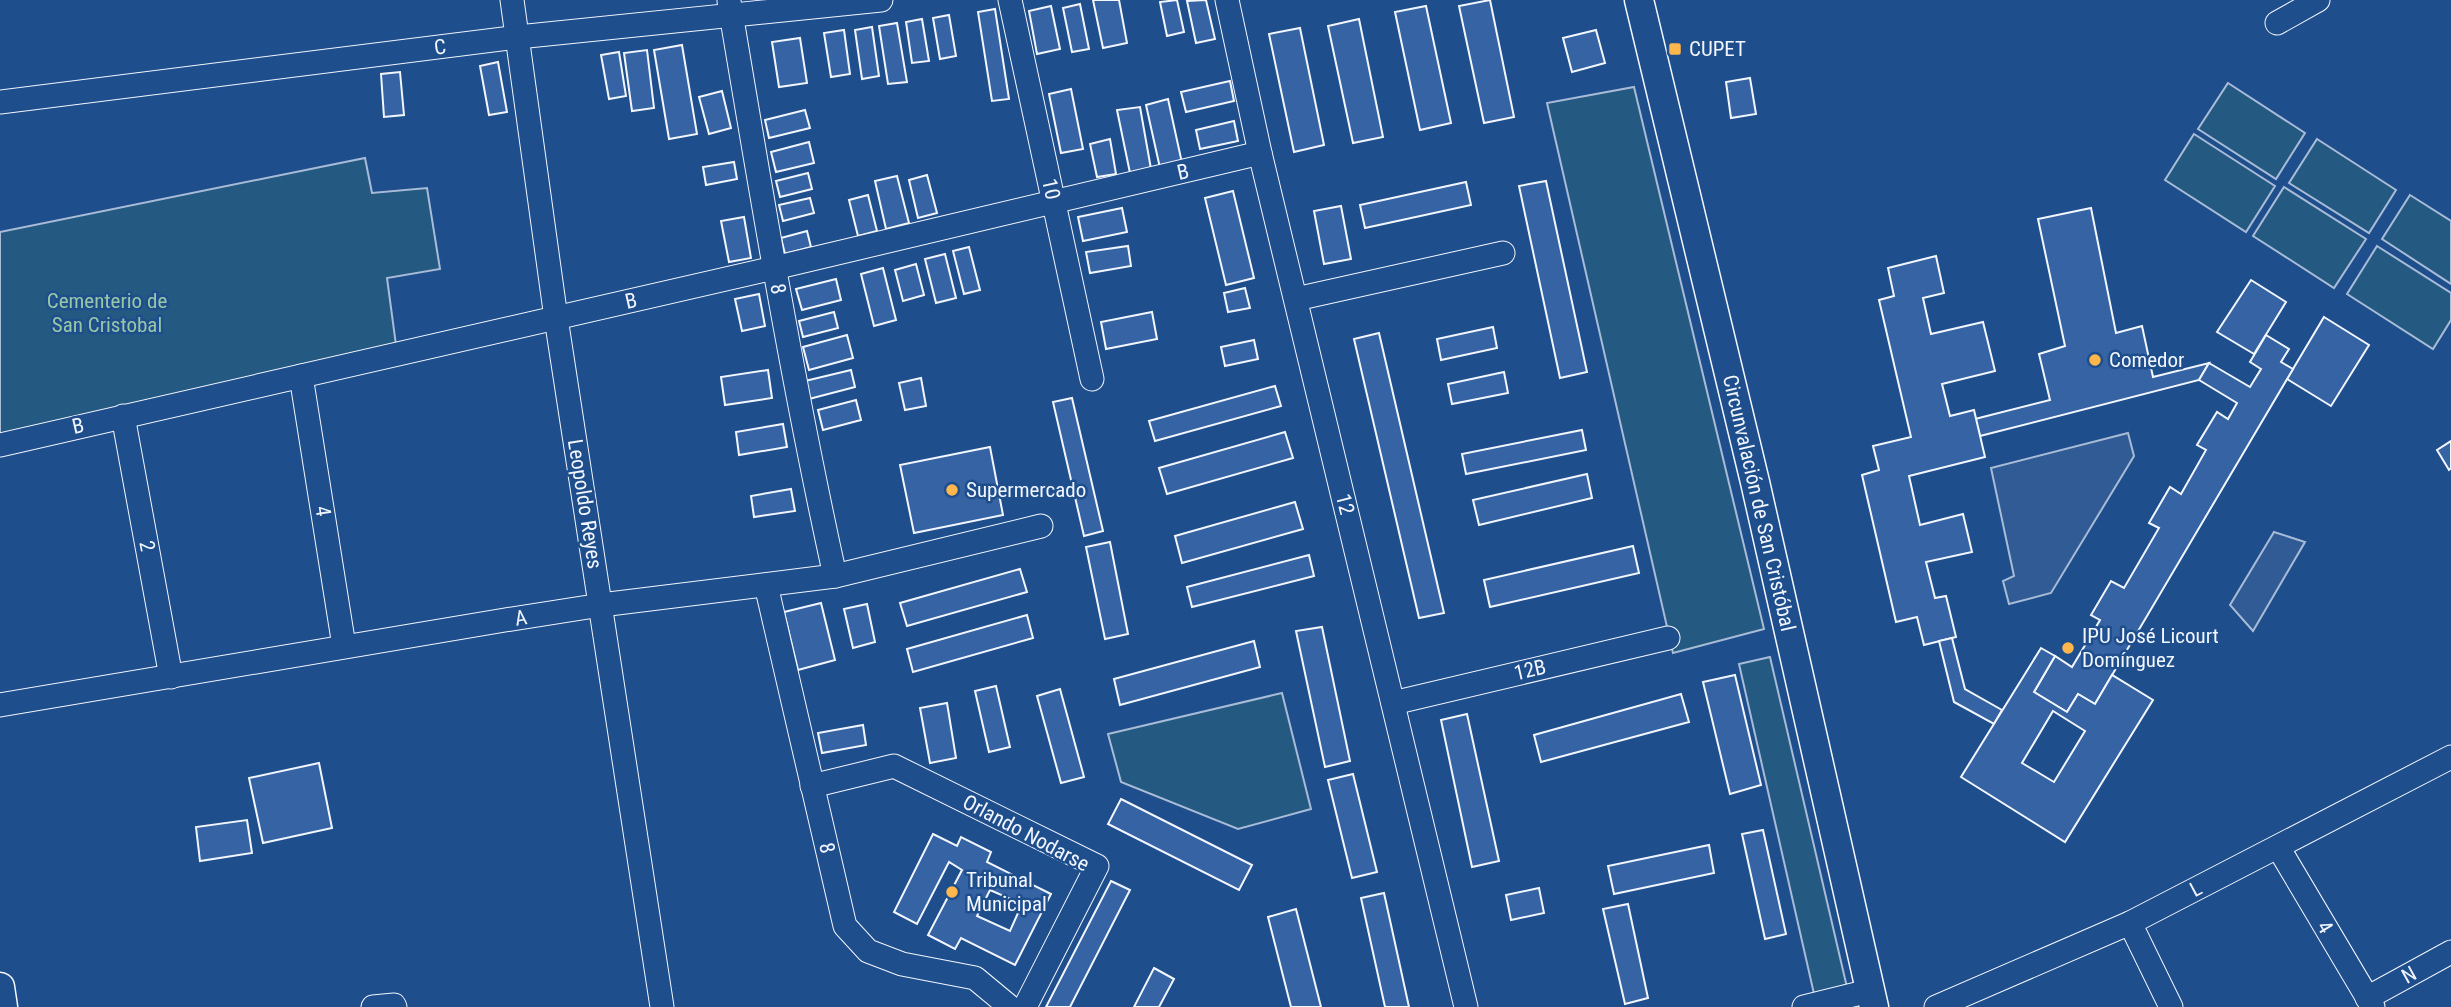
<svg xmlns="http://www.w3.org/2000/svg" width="2451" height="1007" font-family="'Roboto Condensed',sans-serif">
	<rect width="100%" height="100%" fill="#1f4e8c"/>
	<g fill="#245a82" stroke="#a8bbd7" stroke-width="2">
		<polygon points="2228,83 2305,133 2276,179 2198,129"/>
		<polygon points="1634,87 1764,629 1673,653 1547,103"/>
		<polygon points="2194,134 2275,186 2246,232 2165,180"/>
		<polygon points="2317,139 2396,190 2369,233 2289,183"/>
		<polygon points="365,158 372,193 427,188 440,269 387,278 396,345 0,442 0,232"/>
		<polygon points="2284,187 2366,239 2334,288 2253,236"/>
		<polygon points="2410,195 2451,221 2451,284 2382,239"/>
		<polygon points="2377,246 2451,293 2451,320 2433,349 2347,294"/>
		<polygon points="1770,657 1849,996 1852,1007 1817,1007 1739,664"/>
		<polygon points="1282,693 1311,809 1238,829 1121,782 1108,734"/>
	</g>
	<g fill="#305b95" stroke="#a8bbd7" stroke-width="2">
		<polygon points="2128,433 2134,456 2051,593 2009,604 2003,581 2014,576 1991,468"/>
		<polygon points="2274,532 2305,542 2253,631 2230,605"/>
	</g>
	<g fill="#3563a3" stroke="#f2f6ff" stroke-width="2" fill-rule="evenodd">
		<polygon points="1093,0 1119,0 1127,43 1103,48"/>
		<polygon points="1177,0 1184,32 1167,36 1160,2"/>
		<polygon points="1206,0 1215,39 1196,43 1187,1"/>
		<polygon points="1490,0 1514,117 1484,123 1459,6"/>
		<polygon points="1080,4 1089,49 1072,52 1063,8"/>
		<polygon points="1051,6 1060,49 1037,54 1029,11"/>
		<polygon points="1426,6 1451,123 1420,130 1395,12"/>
		<polygon points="995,9 1009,99 992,101 978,12"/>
		<polygon points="949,15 956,56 940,59 933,18"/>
		<polygon points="922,19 929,61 912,63 906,22"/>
		<polygon points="1359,19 1383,137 1353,143 1328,26"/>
		<polygon points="897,23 907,82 888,84 879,26"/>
		<polygon points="872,27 879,76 862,79 855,30"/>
		<polygon points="1300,28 1324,145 1294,152 1269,34"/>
		<polygon points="844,30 850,74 831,77 824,33"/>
		<polygon points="1596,30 1605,63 1572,72 1563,38"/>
		<polygon points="800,38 807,83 779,87 772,42"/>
		<polygon points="682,45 697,134 669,139 654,50"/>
		<polygon points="647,50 654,108 632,111 624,53"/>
		<polygon points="619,52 626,96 609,99 601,55"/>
		<polygon points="498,62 507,112 489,115 480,66"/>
		<polygon points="400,72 404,115 384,117 381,74"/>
		<polygon points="1750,78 1756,114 1731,118 1726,82"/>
		<polygon points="1230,81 1234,101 1186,112 1181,92"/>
		<polygon points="1071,89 1083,149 1061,153 1049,94"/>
		<polygon points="722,91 731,128 709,134 699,97"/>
		<polygon points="1168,99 1182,163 1160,168 1146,105"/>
		<polygon points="1140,107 1151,169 1130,173 1117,110"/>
		<polygon points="805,110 810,128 769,138 765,120"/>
		<polygon points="1234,121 1238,141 1200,149 1196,130"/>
		<polygon points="1110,139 1116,174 1097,177 1090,144"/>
		<polygon points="809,142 814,163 776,172 771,152"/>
		<polygon points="734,162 737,179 706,185 703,167"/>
		<polygon points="808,173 812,189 780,197 776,181"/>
		<polygon points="927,175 937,213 918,218 909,180"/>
		<polygon points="897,176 909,223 886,229 875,181"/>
		<polygon points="1546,181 1587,372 1560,378 1519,186"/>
		<polygon points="1466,182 1471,205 1365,228 1360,205"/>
		<polygon points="1233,191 1254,278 1226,285 1205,198"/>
		<polygon points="868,195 877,231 858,236 849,200"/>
		<polygon points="810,198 814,213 783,221 779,205"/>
		<polygon points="1341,206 1351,259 1324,264 1314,211"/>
		<polygon points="1122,208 1127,232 1083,241 1078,217"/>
		<polygon points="2091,208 2116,333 2142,326 2153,377 2209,363 2199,380 1980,436 1975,419 2050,400 2039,354 2065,346 2038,219"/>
		<polygon points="744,217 751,258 729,262 721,221"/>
		<polygon points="807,231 811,247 785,254 781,238"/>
		<polygon points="1128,246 1131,266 1090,273 1086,252"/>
		<polygon points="969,247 980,290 964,294 953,251"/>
		<polygon points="945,254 956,298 936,303 925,259"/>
		<polygon points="1936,256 1944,293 1923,298 1931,334 1983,322 1995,371 1942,384 1950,416 1974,410 1985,457 1909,476 1920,525 1963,514 1972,552 1926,562 1935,598 1946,596 1956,637 1924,645 1917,617 1896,622 1862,475 1879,470 1873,446 1911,437 1879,300 1894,296 1888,268"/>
		<polygon points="916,264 924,295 903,301 895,270"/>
		<polygon points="883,268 896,320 874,326 861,274"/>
		<polygon points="836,279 841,300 802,310 796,289"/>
		<polygon points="2251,280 2286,302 2254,354 2217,332"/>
		<polygon points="1245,288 1250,308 1228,312 1224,293"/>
		<polygon points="759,294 765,326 742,331 735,299"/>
		<polygon points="834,312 838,328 803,337 799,321"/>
		<polygon points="1152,312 1157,339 1106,349 1101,322"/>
		<polygon points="2324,317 2369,345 2331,406 2287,379"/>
		<polygon points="1493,327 1497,348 1441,360 1437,339"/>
		<polygon points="1379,333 1444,613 1419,618 1354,339"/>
		<polygon points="847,335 853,358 809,370 803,347"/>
		<polygon points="2266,335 2289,349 2281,362 2293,369 2095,704 2078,694 2067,712 2034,692 2055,656 2072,667 2100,620 2091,615 2111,581 2124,588 2159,528 2149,523 2170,487 2181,494 2206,450 2197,445 2217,412 2228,419 2237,403 2199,380 2209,363 2250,387 2261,369 2250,362"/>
		<polygon points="1254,340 1258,359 1225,366 1221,347"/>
		<polygon points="768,370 772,398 725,405 721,377"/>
		<polygon points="851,370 855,387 809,399 805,381"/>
		<polygon points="1504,372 1508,393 1452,404 1448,384"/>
		<polygon points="921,378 926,406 905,410 899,383"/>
		<polygon points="1275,386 1281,406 1155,441 1149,421"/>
		<polygon points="1072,398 1103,531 1084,536 1053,402"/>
		<polygon points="856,400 861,420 823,430 818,410"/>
		<polygon points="783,424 787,447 739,455 736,432"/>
		<polygon points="1582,430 1586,450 1466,474 1462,454"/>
		<polygon points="1285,432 1293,458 1167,494 1159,468"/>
		<polygon points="2451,441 2451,468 2449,470 2437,450"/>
		<polygon points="990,447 1003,515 914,533 900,465"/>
		<polygon points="1587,474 1592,498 1479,525 1473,500"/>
		<polygon points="791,489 795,511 754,517 751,496"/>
		<polygon points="1295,502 1303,529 1182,563 1175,536"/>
		<polygon points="1110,542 1128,634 1105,639 1086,547"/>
		<polygon points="1633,546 1639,573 1490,607 1484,580"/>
		<polygon points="1309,555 1314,576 1192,607 1187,587"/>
		<polygon points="1020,569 1027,592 907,626 900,603"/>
		<polygon points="821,603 835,660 798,670 784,612"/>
		<polygon points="867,604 875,642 853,648 844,609"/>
		<polygon points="1027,615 1033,638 913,672 907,649"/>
		<polygon points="1322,627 1350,761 1325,767 1296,631"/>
		<polygon points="1952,638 1965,689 2002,710 1994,724 1954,702 1939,641"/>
		<polygon points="1254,641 1260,667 1120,705 1114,679"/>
		<path d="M2041 648 2055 656 2034 692 2067 712 2078 694 2095 704 2112 675 2153 700 2065 842 1961 777ZM2053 711 2085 731 2054 782 2022 763Z"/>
		<polygon points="1735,675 1761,785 1730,794 1703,682"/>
		<polygon points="996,686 1010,747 989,752 975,691"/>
		<polygon points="1060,689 1084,777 1061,783 1037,696"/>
		<polygon points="1681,694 1689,722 1541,762 1534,735"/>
		<polygon points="947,703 956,758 930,763 920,708"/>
		<polygon points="1467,714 1499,861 1472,867 1441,720"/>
		<polygon points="863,725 866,745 822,753 818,733"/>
		<polygon points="319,763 332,828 263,843 249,778"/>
		<polygon points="1353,774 1377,872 1352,878 1328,780"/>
		<polygon points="1121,799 1252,865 1239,890 1108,824"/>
		<polygon points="247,820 252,853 200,861 196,827"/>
		<polygon points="1763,830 1786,934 1765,939 1742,834"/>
		<path d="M933 834 957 846 961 837 991 852 987 862 1051 894 1015 965 961 938 955 949 928 935 962 870 949 862 917 924 894 912ZM990 890 1022 904 1010 931 977 916Z"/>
		<polygon points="1709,845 1714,873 1614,894 1608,866"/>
		<polygon points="1111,881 1130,890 1070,1007 1046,1007"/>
		<polygon points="1539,888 1544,913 1511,920 1506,895"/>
		<polygon points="1384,893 1409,1007 1385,1007 1361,898"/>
		<polygon points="1628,904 1648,998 1625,1004 1603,909"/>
		<polygon points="1296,909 1321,1007 1291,1007 1268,917"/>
		<polygon points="1154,968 1174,979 1159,1007 1134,1007"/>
	</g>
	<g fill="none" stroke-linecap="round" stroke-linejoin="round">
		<g stroke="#f2f6ff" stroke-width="25">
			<g id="minor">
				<polyline points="512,0 556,318 662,1007"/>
				<polyline points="1010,0 1092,379"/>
				<polyline points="1227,0 1260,153 1466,1007"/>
				<path d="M729 1C761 193 793 385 835 576"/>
				<polyline points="2277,23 2318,0"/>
				<polyline points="0,102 518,37 881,0"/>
				<polyline points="1296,299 1503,253"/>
				<polyline points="301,376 344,646"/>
				<polyline points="123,416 171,677"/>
				<polyline points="0,445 774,268 1260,153"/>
				<polyline points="766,585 845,926 868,951 902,964 975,978 1010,1007"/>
				<polyline points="1393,703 1668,638"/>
				<polyline points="0,705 505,620 601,605 835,576 1041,526"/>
				<polyline points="812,786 894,766 1097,866 1025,1007"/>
				<polyline points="2278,847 2373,1007"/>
				<polyline points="2130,923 2171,1007"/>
				<polyline points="2367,998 2451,952"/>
				<polyline points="373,1007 394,1005 395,1007"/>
				<polyline points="1804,1007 1869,991"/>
				<polyline points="1936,1007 2130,923 2451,757"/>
			</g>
		</g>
		<g stroke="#f2f6ff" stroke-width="31">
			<g id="major">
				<polyline points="1639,0 1755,482 1874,1007"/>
				<polyline points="0,987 3,1007"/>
			</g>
		</g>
		<use href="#minor" stroke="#1f4e8c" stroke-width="23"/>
		<use href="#major" stroke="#1f4e8c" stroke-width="28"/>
	</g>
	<g fill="#ffb74d" stroke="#1f4e8c" stroke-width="2.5">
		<rect x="1668" y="42" width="14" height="14" rx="3.5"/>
		<circle cx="2095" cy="360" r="7"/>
		<circle cx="952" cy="490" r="7"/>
		<circle cx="2068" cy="648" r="7"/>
		<circle cx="952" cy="892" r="7"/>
	</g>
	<g text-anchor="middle" stroke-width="5" stroke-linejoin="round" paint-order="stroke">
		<g font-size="21" fill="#f2f6ff" stroke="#1f4e8c">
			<text transform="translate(440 47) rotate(-7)" y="7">C</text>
			<text transform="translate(1183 172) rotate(-13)" y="7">B</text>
			<text transform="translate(1051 189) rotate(78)" y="7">10</text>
			<text transform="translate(778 289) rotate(80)" y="7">8</text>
			<text transform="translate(631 301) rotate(-13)" y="7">B</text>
			<text transform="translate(78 426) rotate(-13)" y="7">B</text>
			<text transform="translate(1759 503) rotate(77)" y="7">Circunvalación de San Cristóbal</text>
			<text transform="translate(585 504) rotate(81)" y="7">Leopoldo Reyes</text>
			<text transform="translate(1345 504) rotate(76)" y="7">12</text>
			<text transform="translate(323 511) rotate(81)" y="7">4</text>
			<text transform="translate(147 546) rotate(79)" y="7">2</text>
			<text transform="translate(521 618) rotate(-9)" y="7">A</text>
			<text transform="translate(1530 670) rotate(-13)" y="7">12B</text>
			<text transform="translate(1026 833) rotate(28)" y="7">Orlando Nodarse</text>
			<text transform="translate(827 848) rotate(77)" y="7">8</text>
			<text transform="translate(2196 889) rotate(-28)" y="7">L</text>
			<text transform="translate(2325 927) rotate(59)" y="7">4</text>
			<text transform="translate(2409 975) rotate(-29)" y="7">N</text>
		</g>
		<g font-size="21" fill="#f2f6ff" stroke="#1f4e8c" text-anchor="start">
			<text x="1689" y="56">CUPET</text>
			<text x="2109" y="367">Comedor</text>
			<text x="966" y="497">Supermercado</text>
			<text x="2082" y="643">IPU José Licourt<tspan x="2082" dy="24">Domínguez</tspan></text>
			<text x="966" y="887">Tribunal<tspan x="966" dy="24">Municipal</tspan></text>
		</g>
		<g font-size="21" fill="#97c8a6" stroke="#1f4e8c">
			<text x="107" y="308">Cementerio de<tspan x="107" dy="24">San Cristobal</tspan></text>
		</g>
	</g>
</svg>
